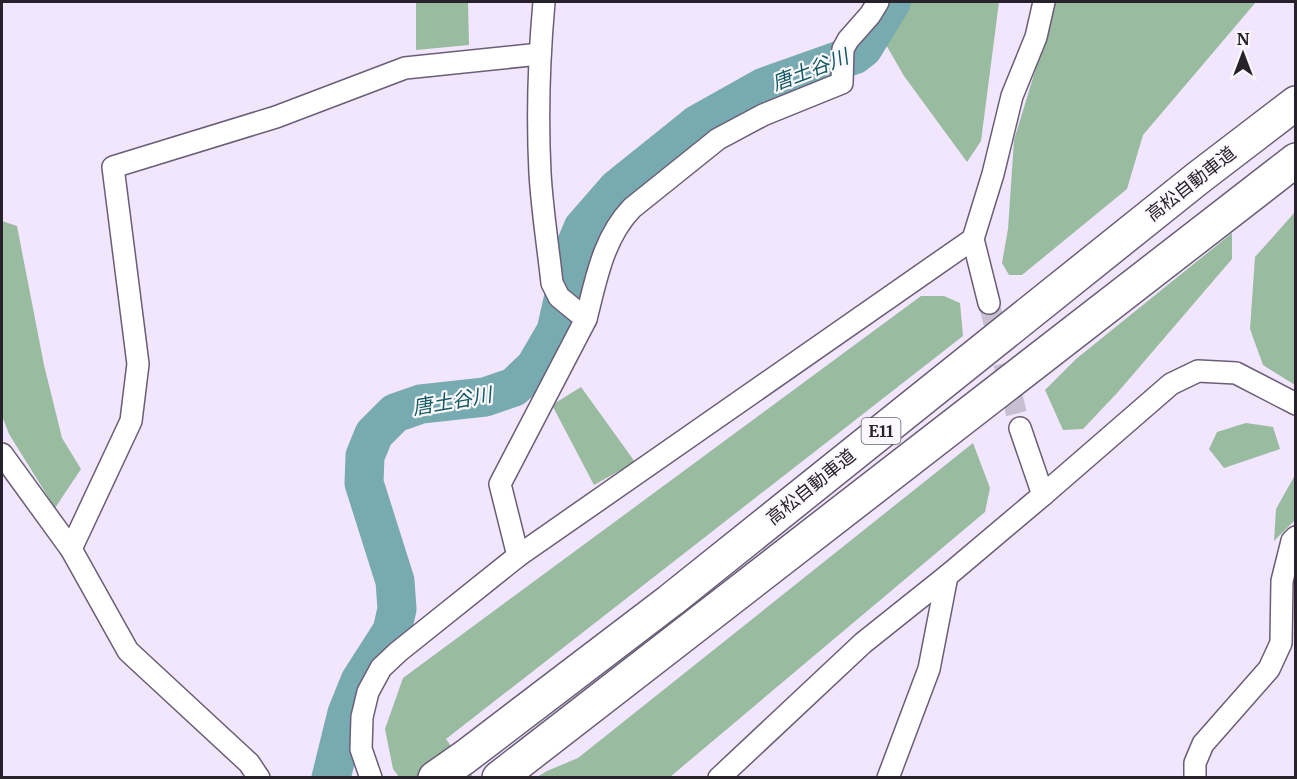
<svg xmlns="http://www.w3.org/2000/svg" width="1297" height="779" font-family="Merriweather,'Noto Sans JP',serif">
	<rect width="100%" height="100%" fill="#f1e6fd"/>
	<g fill="#99bb9f">
		<polygon points="416,2 468,2 469,45 416,50"/>
		<polygon points="894,2 999,2 981,141 967,162 904,76 885,43"/>
		<polygon points="1056,2 1256,2 1143,135 1127,189 1022,275 1009,275 1002,263 1008,229 1014,140"/>
		<polygon points="1295,212 1295,385 1263,365 1250,329 1255,257"/>
		<polygon points="2,221 17,226 44,365 62,438 81,469 55,508 9,434 2,416"/>
		<polygon points="1232,233 1232,259 1118,392 1083,429 1063,430 1045,390 1076,359"/>
		<polygon points="921,296 944,296 960,303 963,336 446,739 473,777 399,777 393,769 385,729 403,678"/>
		<polygon points="581,387 635,462 594,485 552,405"/>
		<polygon points="1246,423 1273,427 1280,449 1224,468 1209,449 1217,432"/>
		<polygon points="973,443 990,488 985,512 670,777 537,777 547,771 578,758"/>
		<polygon points="1295,475 1295,520 1274,541 1276,509"/>
	</g>
	<g fill="none" stroke-linecap="round" stroke-linejoin="round">
		<polyline stroke="#78aab2" stroke-width="39" points="331,778 347,713 360,681 392,631 397,609 395,581 364,483 365,456 374,434 395,413 421,404 485,397 514,387 535,367 556,331 575,247 583,228 617,189 698,124 764,87 854,55 863,48 891,2"/>
		<polyline stroke="#c8bfd3" stroke-width="21" stroke-dasharray="21 10" stroke-linecap="butt" points="989,303 1020,428"/>
		<g stroke="#6a5e76" stroke-width="24">
			<g id="street">
				<polyline points="989,303 973,239 993,174 1012,96 1036,37 1044,2"/>
				<path d="M586 319C596 280 603 238 632 208L718 139 763 115 842 83 843 49 848 40 870 15 878 2"/>
				<polyline points="2,454 71,549 128,651 249,763 259,778"/>
				<polyline points="1043,495 1171,384 1198,371 1236,373 1296,404"/>
				<polyline points="71,549 131,421 138,364 113,167 276,117 405,68 540,54"/>
				<polyline points="518,556 973,239"/>
				<path d="M371 778 361 749 362 717 368 692 381 668 398 652 518 556 500 484 586 319 559 297 552 283C548 246 542 209 540 173 537 115 539 58 544 2"/>
				<polyline points="719,778 863,643 947,576"/>
				<polyline points="888,778 929,669 947,576 1043,495 1020,428"/>
				<polyline points="1195,778 1195,763 1203,744 1269,669 1281,643 1282,581 1292,541 1296,537"/>
			</g>
		</g>
		<g stroke="#6a5e76" stroke-width="36">
			<g id="highway">
				<polyline points="435,778 465,757 671,600 1198,178 1296,103"/>
				<polyline points="499,778 1296,160"/>
			</g>
		</g>
		<use href="#street" stroke="#fff" stroke-width="21"/>
		<use href="#highway" stroke="#fff" stroke-width="33"/>
	</g>
	<g text-anchor="middle" stroke-width="4.5" stroke-linejoin="round" paint-order="stroke">
		<rect fill="#faf7fd" stroke="#66616a" stroke-width="1.5" x="861.5" y="418" width="39" height="26" rx="4.5"/>
		<g font-size="16" font-weight="bold" fill="#26212b">
			<text x="881" y="437">E11</text>
		</g>
		<g font-size="18" fill="#26212b" stroke="#faf7fd">
			<text transform="translate(1191 184) rotate(-38)" y="6">高松自動車道</text>
			<text transform="translate(811 487) rotate(-39)" y="6">高松自動車道</text>
		</g>
		<g font-size="20" font-style="italic" fill="#125962" stroke="#faf7fd">
			<text transform="translate(810 70) rotate(-21)" y="7">唐土谷川</text>
			<text transform="translate(452 401) rotate(-10)" y="7">唐土谷川</text>
		</g>
	</g>
	<rect width="1297" height="779" fill="none" stroke="#26212b" stroke-width="6"/>
	<g transform="translate(1243 54)" stroke="#faf7fd" stroke-width="4.5" paint-order="stroke">
	<path d="M0-4.5L10 22L0 15L-10 22Z" fill="#26212b"/>
	<text y="-9" font-size="16" font-weight="bold" text-anchor="middle" fill="#26212b">N</text>
	</g>
</svg>
